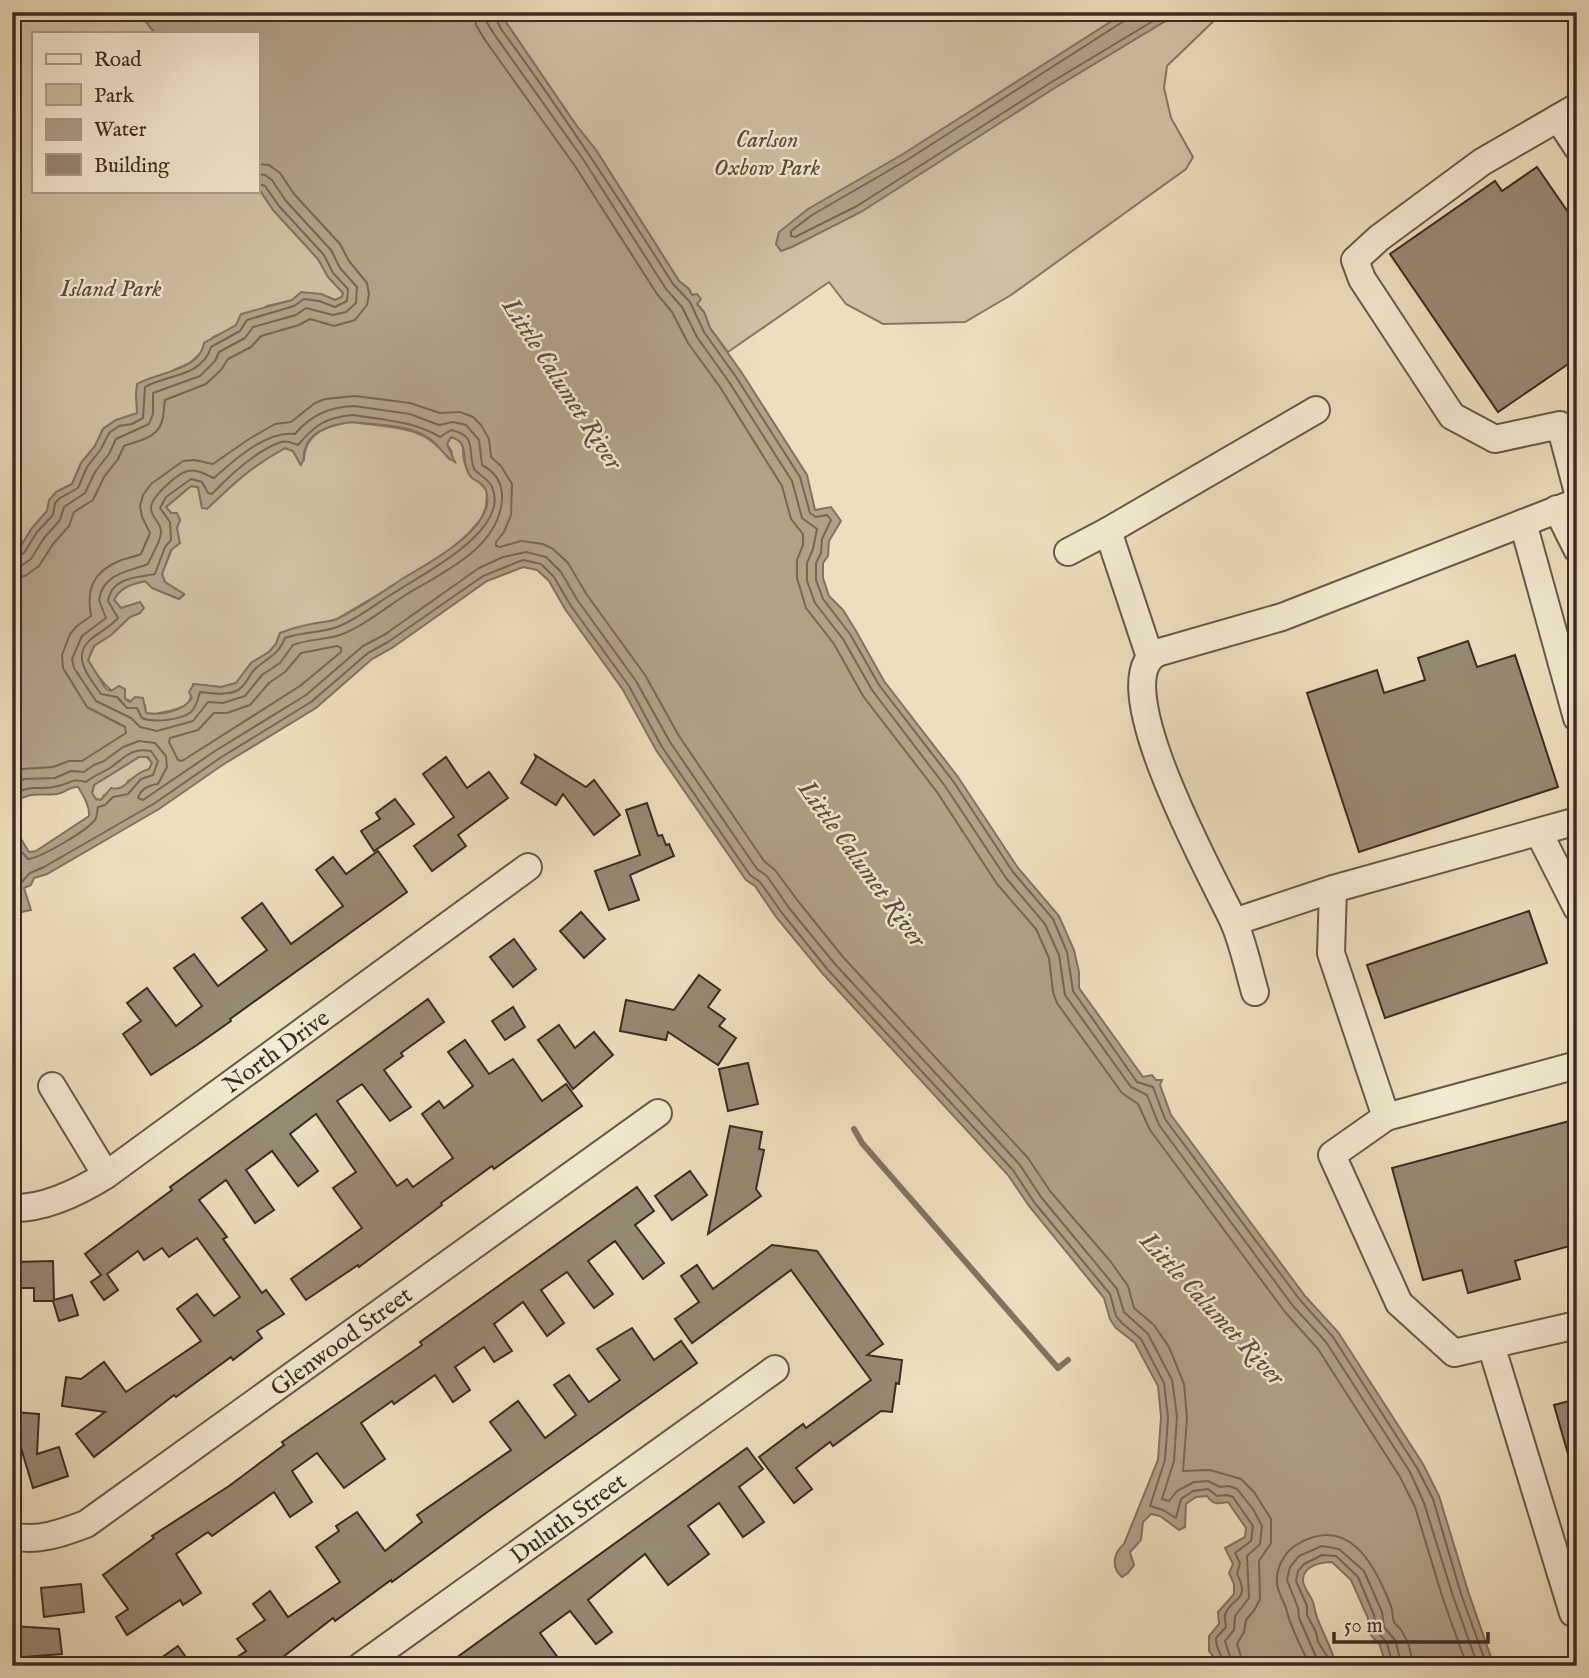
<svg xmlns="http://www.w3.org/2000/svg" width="1589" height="1678" font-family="'IM FELL English',serif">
	<rect width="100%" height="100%" fill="#ebe0bc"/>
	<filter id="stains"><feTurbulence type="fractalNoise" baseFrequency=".00286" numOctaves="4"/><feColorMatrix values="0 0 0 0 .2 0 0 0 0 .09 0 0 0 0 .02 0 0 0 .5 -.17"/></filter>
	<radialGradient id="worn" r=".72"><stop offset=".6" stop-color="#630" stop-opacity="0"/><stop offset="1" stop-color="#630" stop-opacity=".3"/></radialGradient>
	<g fill="#cdc2a2" stroke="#827864" stroke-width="2">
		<polygon points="12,12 138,12 155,33 33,33 33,191 257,191 257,186 273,210 318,259 328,277 343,293 342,297 335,300 321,294 267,306 227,331 213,337 203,351 190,363 174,370 136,394 138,414 116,420 103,429 95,446 81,463 72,484 56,492 47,511 32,528 19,549 12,554"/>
		<polygon points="499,12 1223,12 1167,66 1164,88 1171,118 1193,157 1186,169 1011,295 965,322 883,324 846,304 829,282 728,352 710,328 704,312 697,304 700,299 697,294 692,295 689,289 679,281 596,150 576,125"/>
		<path d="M352 422C391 428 424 424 449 459L452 452 447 444 451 437C469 442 460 451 465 464 468 473 481 483 487 491L486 507 481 519 468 534 440 558 335 620 280 633 276 644 269 652 251 663 236 683 221 687 193 684C191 704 189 706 169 711 160 713 156 715 146 713L145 705C115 699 103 686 88 660L94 646 111 635 130 617 140 613V603L121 608 114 600C120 587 132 584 146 581L152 588 179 599 184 595 165 582 162 574 177 536V528L180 520 177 514 171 513 166 507 191 486 198 487 202 508C214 502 219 495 228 486 245 471 265 459 285 448L293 451 300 464 304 460C305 432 329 425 352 422Z"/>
		<polygon points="139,757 147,757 152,763 149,770 128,781 125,787 104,795 101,800 96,799 92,794 94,785"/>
	</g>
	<g fill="#aea389" stroke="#7f7461" stroke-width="2" fill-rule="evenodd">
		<path d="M138 12H499L576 125 596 150 679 281 689 289 692 295 697 294 701 299 697 304 704 312 710 328 742 373 807 475 815 510 831 507 841 521 829 541 828 556 823 563V578L829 596 843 610 856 631 884 681 958 777 1018 868 1059 916 1074 950 1079 972V988L1143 1077 1152 1075 1156 1080H1162L1160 1085 1171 1115 1305 1296 1338 1332 1423 1464 1439 1496 1468 1591 1494 1666H1386L1380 1645 1369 1633 1368 1618 1351 1580 1332 1562C1321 1562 1302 1566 1303 1581 1304 1590 1313 1597 1314 1606 1317 1626 1332 1645 1336 1666H1220L1209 1651V1636L1219 1624 1218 1612 1234 1594V1584L1229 1573 1233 1564 1225 1548 1245 1537 1246 1528 1228 1502C1218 1504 1213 1505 1207 1496L1196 1497 1186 1504 1185 1527 1179 1530 1160 1516 1151 1514 1143 1522 1141 1540 1130 1552 1134 1565 1128 1573 1122 1577C1111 1568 1113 1553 1124 1544L1158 1460 1161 1417 1158 1386 1135 1343 1116 1328 1110 1319 1104 1298 1029 1206 1008 1175 823 974 776 917 755 886 746 880 656 750 623 690 565 609 549 581 537 570 523 567 487 581 392 648 372 659 316 708 224 764 159 809 47 874 34 878 31 885 24 888 31 910 12 914V834L21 839 29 852 36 851 89 816C90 806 84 796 78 787 70 786 65 793 57 794 33 796 35 791 12 803V554L19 549 32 528 47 511 49 500 56 492 72 484 81 463 95 446 103 429 116 420 137 413 136 394 137 384C157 372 200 371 204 343L236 325 241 314 292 300 301 292 321 294 335 300 342 297 343 293 328 277 318 259 273 210 257 186V33H155ZM352 422C375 425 407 424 427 437 438 443 444 457 455 462L447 444 451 437C472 443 459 463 471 477 476 482 483 482 486 490 499 528 426 564 402 579 381 593 360 608 337 619 329 622 319 622 311 624 300 626 290 629 280 633L276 644 269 652 251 663 236 683 221 687 194 684 189 692 192 698C183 711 162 716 146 713L143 698 135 697 130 702 125 699V689L119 686 111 691 106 689 88 660 94 646 111 635 130 617 140 613 144 608 140 602 121 608 114 600C120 587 132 584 145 581L152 588 179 599 184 594 165 582 162 574 171 550 180 543 177 528 180 520 177 513H171L166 507 191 486 198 487 202 508 207 509C234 483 251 467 285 448L293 451 301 465C306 458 302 456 305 449 310 429 335 424 352 422ZM139 757H148L152 763 149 769C129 774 127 792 111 788L101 800 96 799 92 793 94 785Z"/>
		<polygon points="1126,12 1184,12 1164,22 1053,89 861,212 792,247 781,251 776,244 779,232 808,209 903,154"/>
	</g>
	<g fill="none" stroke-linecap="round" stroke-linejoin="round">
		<g stroke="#736857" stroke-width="2">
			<polyline points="474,12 476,25 485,40 575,166 657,294 672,312 688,343 720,387 782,486 791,519 803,534 803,545 797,560 797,578 806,608 834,644 863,696 937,792 997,884 1036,929 1049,958 1053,992 1057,1003 1122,1093 1138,1104 1150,1130 1285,1312 1318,1349 1400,1477 1415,1507 1443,1599 1467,1666"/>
			<polyline points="485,12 486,21 494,34 583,159 666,289 682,307 697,337 729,382 792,481 802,518 817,529 813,549 807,563 807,581 815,603 843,639 872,690 945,786 1006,878 1045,924 1059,955 1065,995 1131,1087 1147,1095 1159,1125 1293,1306 1326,1342 1410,1472 1424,1503 1453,1596 1478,1666"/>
			<path d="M493 12 501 29C562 112 618 197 673 284L690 302 704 332 736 377 800 477 810 513 816 517 827 515 831 520 822 539 821 553 816 563V580L823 599 850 634 879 685 953 781 1013 872 1053 919 1067 952 1073 991 1137 1082 1153 1087 1165 1119 1300 1300 1333 1337 1417 1468 1433 1499 1461 1594 1487 1666"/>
			<polyline points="1128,12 1124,21 907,160 812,215 791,231 791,236 795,237 857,206 1050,83 1168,12"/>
			<path d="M354 406 410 414 439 425 453 422 466 425 479 440 482 465C495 472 503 483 502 499 499 549 441 573 404 596 384 609 362 627 340 635 325 640 308 639 293 645L280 663 262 675 245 696 223 703 208 702 193 721 157 731 140 727 131 718 96 701 74 668 72 659 82 636 106 618 99 600C103 573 128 572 148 564 152 554 160 543 161 533 162 523 152 519 151 509 150 497 178 473 188 471 198 469 206 475 214 478 234 460 267 430 295 434 311 415 329 407 354 406Z"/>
			<path d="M353 415C384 420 414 421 440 437L451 430C478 436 467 450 474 469 480 476 488 478 492 487 511 530 424 573 397 591 378 602 358 619 337 627 321 633 302 632 285 638 277 657 269 656 256 668 249 674 246 686 238 690 227 696 213 693 200 692 198 698 197 706 191 712 181 720 154 723 142 718L137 708H127L117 697 101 694C90 678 70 657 91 639 100 632 110 627 118 618L108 601C111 577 137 578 155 574L165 547 171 540 170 522 160 508 166 497 191 479 202 482 208 493 212 494C230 475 255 451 281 442 287 440 292 443 298 445 316 424 325 418 353 415Z"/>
			<path d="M12 559 24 553 37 532 53 515 55 503 60 498 78 488 87 467 101 449 109 433 119 426 132 424 143 418 145 387C168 374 202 377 211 347L240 331 247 320 294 306 304 299 319 301 335 307 347 301 348 289 333 273 324 255 279 206 265 186 257 183"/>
			<polyline points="12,568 21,566 31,559 44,538 60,520 64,507 85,493 95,472 109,454 116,439 149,424 153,414 153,393 200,376 215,361 219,352 245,338 253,327 296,315 306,308 333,315 346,312 356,303 357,287 340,268 331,250 286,201 272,180 265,175 257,174"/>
			<path d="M12 578 25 576 39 566 53 544 69 526 74 512 93 500 104 477 118 459 124 446C140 440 160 438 163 417 164 411 164 405 165 400L206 384 221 370 228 359 251 347 261 336 299 325 310 319 334 326 355 320 367 305 369 294 367 283 349 261 340 244 294 194 280 173 269 165 257 164"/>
			<polygon points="337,646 341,648 341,652 300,686 182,761 178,760 169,742 170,738 198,730 214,713 227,713 250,705 269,683 285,672 301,653"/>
			<path d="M12 773 23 769 53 767 69 761H82L126 733 125 727 87 707 63 668 62 655 70 634 77 626 91 616C86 589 93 572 119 561 126 558 134 557 141 554L150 533 142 517 140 506 143 495 151 484 183 461 194 460 213 464 249 439 275 424 291 422 315 403 325 399 355 396 410 403 440 413 460 412 473 417 481 425 489 439 491 457 501 466 512 484 511 515 504 532 496 542V546L500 547 521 541 543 544 553 549 568 563 587 595 645 675 679 736 764 861 775 870 798 901 843 957 1028 1158 1050 1191 1111 1262 1128 1286 1134 1308 1154 1325 1169 1347 1184 1384 1187 1418 1183 1471 1210 1470 1241 1479 1254 1492 1271 1519V1543L1259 1561 1260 1599 1255 1609 1246 1620 1244 1632 1237 1644 1244 1666"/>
			<path d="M12 785 24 779 55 778 71 771 84 772 94 765 104 761 123 747 139 741 155 743 166 756 167 767 158 784C149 785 141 788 138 798L143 800 215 751 306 695 363 646 384 635 479 568 503 557 526 552 546 557 561 572 578 601 636 681 670 742 757 869 767 876 789 908 835 964 1020 1165 1041 1197 1117 1289 1124 1312 1148 1334 1172 1380 1177 1416 1174 1461 1162 1499 1169 1501 1177 1491 1194 1482 1208 1481 1220 1487 1229 1486 1237 1489 1253 1509 1262 1526 1260 1544 1247 1556 1249 1598 1235 1616 1234 1630 1225 1641 1233 1666"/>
			<path d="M12 795C35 782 39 792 58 786 72 783 71 778 86 782 94 775 102 773 110 768 124 758 132 747 151 751L158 761 153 775 141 779 128 794 113 797 105 805 98 807C97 811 97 815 96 818 91 829 40 858 28 859L12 841"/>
			<path d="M12 907 21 904 18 886 30 873 44 867 155 803 220 758 311 702 368 653 388 642 483 576 523 560 541 564 554 577 571 606 629 686 662 747 750 875 760 882 782 913 828 970 1013 1170 1034 1202 1110 1294 1116 1316 1122 1323 1141 1339 1164 1383 1168 1418 1165 1460 1150 1506 1163 1510 1176 1518 1181 1499 1193 1491 1208 1489 1217 1496 1227 1495 1233 1497 1253 1526 1251 1541 1235 1553 1240 1563 1237 1574C1252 1602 1229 1598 1225 1615 1224 1619 1226 1623 1226 1627L1216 1638C1216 1652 1224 1656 1224 1666"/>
			<path d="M1310 1666C1302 1648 1292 1631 1287 1612 1285 1602 1277 1593 1277 1582 1276 1568 1284 1553 1296 1545 1349 1513 1375 1565 1391 1606 1393 1611 1392 1617 1394 1622 1396 1625 1399 1627 1401 1630 1408 1640 1412 1654 1412 1666"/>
			<polyline points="1320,1666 1299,1618 1298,1608 1287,1580 1290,1567 1299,1556 1322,1546 1339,1549 1364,1571 1382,1612 1384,1627 1395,1640 1402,1666"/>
			<polyline points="1329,1666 1327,1656 1318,1642 1316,1632 1307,1615 1307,1606 1296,1581 1298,1571 1304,1564 1322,1555 1336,1556 1358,1577 1374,1615 1376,1630 1387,1643 1393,1666"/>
		</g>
		<polyline stroke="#7f7461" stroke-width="6" points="854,1129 862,1143 1058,1368 1068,1360"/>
	</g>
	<g fill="#958a74" stroke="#382d25" stroke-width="2">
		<polygon points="1537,167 1577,225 1577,358 1498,412 1390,254 1495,181 1502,191"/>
		<polygon points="1468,641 1477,667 1515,655 1558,787 1359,852 1307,693 1377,670 1384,693 1425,680 1418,658"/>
		<polygon points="535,755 586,787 594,780 620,815 594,835 563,794 556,805 521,783 536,758"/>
		<polygon points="446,757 467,788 489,772 508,798 458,835 466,846 432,871 414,846 454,817 423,774"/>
		<polygon points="395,799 414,824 374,851 361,831 380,819 376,813"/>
		<polygon points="647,803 658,836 662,835 666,845 669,844 674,856 630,875 639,900 609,910 595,871 640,855 626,810"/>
		<polygon points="378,851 407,892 230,1019 231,1021 197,1045 151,1075 123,1034 141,1021 127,1003 147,988 176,1026 202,1006 174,968 194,954 218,986 267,950 242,918 262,903 291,944 343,906 316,870 333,857 346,874"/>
		<polygon points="1529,911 1547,963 1385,1018 1367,965"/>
		<polygon points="581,912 605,939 584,958 560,931"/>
		<polygon points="514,939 536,969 513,987 490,957"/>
		<polygon points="699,975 720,990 708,1007 725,1019 719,1026 736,1038 718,1065 668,1032 666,1040 620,1031 626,1000 674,1010"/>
		<polygon points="428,999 444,1022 401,1053 403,1056 384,1070 411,1107 390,1121 362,1084 337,1101 397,1186 407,1179 413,1187 453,1158 422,1114 439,1101 444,1108 473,1086 448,1052 465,1040 489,1074 513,1059 542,1101 566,1084 582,1106 494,1169 492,1166 441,1203 442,1205 359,1267 358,1265 306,1300 291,1279 362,1228 333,1188 356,1172 316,1114 290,1134 318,1171 298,1186 272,1151 246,1170 274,1210 255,1223 226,1180 199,1200 227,1237 223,1239 262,1293 266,1290 284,1314 257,1331 262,1338 233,1360 231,1357 176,1397 174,1395 94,1457 76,1434 105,1412 62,1406 66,1377 81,1379 104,1362 126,1392 201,1341 177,1309 197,1294 214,1316 240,1297 197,1238 169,1257 162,1248 144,1260 138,1251 107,1274 118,1290 104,1300 91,1282 101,1275 85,1254 172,1190 170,1187"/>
		<polygon points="513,1007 525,1027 505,1040 492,1021"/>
		<polygon points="559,1025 575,1048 594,1032 613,1055 573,1089 538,1040"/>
		<polygon points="748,1063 758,1104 728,1111 719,1069"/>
		<polygon points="1577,1119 1577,1244 1515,1261 1520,1279 1468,1293 1462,1270 1423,1280 1392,1168"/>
		<polygon points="730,1126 762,1132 759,1149 764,1150 756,1189 761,1196 708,1234"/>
		<polygon points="690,1171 707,1195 672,1220 655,1196"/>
		<polygon points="637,1187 654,1211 635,1225 664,1263 643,1279 615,1241 588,1261 613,1294 594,1308 567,1272 541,1290 564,1323 547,1336 523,1302 494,1324 512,1351 494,1362 484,1347 455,1367 470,1390 453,1402 435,1375 394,1404 392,1401 361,1423 385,1459 344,1488 317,1453 292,1471 312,1502 290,1517 274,1492 212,1536 208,1532 176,1554 201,1593 183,1605 180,1600 127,1635 116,1617 128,1609 103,1575 154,1538 152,1536 229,1486 284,1445 282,1442 422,1345 420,1342"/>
		<polygon points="772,1245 817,1251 883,1344 867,1355 902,1360 899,1384 896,1383 892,1412 881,1411 833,1446 830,1442 796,1468 812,1489 794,1503 759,1457 803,1424 806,1428 871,1380 791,1270 692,1343 675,1319 699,1302 681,1276 697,1265 713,1289"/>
		<polygon points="53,1261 54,1300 72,1295 78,1315 59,1321 53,1301 34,1301 34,1288 16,1288 15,1262"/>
		<polygon points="632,1328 654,1360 681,1341 697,1363 486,1513 392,1582 391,1580 335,1621 333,1618 283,1657 289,1666 224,1666 246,1651 237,1639 265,1620 253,1604 270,1591 288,1617 340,1582 316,1547 339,1531 336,1526 357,1512 385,1551 422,1522 417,1515 511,1450 490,1422 518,1401 545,1438 576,1415 554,1385 569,1375 589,1402 620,1380 597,1349"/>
		<polygon points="1577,1399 1577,1467 1572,1468 1554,1405"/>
		<polygon points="13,1412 39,1414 37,1454 59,1447 68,1476 33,1488 18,1438 12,1437"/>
		<polygon points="747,1448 763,1469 739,1487 764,1522 743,1537 719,1503 688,1526 709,1554 668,1585 645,1554 588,1600 612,1632 596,1644 570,1611 540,1633 564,1666 445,1666"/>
		<polygon points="81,1584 84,1612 44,1617 41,1588"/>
		<polygon points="12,1626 59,1629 62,1654 12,1658"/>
		<polygon points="178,1646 192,1666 150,1666"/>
	</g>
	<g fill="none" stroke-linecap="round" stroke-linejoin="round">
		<g stroke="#655a4b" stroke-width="30">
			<g id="minor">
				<polyline points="1577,107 1482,162 1379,238 1355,260 1362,279 1452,416 1495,439 1560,425 1577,489"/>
				<polyline points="1558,118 1577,147"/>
				<polyline points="1557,509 1577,549"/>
				<polyline points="1523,523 1577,718"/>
				<polyline points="1108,531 1316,410"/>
				<polyline points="1068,552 1108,531 1150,657"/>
				<polyline points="1577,821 1333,889 1331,953 1386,1117 1577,1065"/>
				<polyline points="1539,833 1577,908"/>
				<polyline points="1234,922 1333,889"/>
				<path d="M1255 992C1248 968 1243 942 1233 920 1216 883 1098 673 1160 652L1282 617 1577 502"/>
				<polyline points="52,1086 106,1175"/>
				<polyline points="1386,1117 1332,1155 1399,1303 1454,1353 1577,1325"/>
				<path d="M12 1208C45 1209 79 1192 106 1175L528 867"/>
				<polyline points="1491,1345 1573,1613 1577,1612"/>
				<path d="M12 1536C38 1542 62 1533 86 1524L658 1113"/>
				<polyline points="361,1666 775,1369"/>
			</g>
		</g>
		<use href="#minor" stroke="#f2ebd3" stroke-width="26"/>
	</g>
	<g text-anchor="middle" stroke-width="5" stroke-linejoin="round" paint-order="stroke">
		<g font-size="24" font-style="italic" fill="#564b3e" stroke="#f2ebd3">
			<text x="767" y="147">Carlson<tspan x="767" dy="28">Oxbow Park</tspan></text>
			<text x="111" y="296">Island Park</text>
		</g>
		<g font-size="24" fill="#382d25" stroke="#f2ebd3">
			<text transform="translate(276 1051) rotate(-36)" y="8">North Drive</text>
			<text transform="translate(341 1341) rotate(-36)" y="8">Glenwood Street</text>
			<text transform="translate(568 1518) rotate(-36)" y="8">Duluth Street</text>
		</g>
		<g font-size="26" font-style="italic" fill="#5b5043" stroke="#f2ebd3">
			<text transform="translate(563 383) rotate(57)" y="9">Little Calumet River</text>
			<text transform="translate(863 863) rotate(54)" y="9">Little Calumet River</text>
			<text transform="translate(1213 1308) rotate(47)" y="9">Little Calumet River</text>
		</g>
	</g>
	<rect width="1589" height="1678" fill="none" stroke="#ebe0bc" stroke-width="42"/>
	<rect x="14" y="14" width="1561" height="1650" fill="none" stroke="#382d25" stroke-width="3.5"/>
	<rect x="21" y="21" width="1547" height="1636" fill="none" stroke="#382d25" stroke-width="2"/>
	<rect x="32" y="32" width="228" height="161" fill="#f2ebd3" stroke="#a89f8d" stroke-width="2"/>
	<rect x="46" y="54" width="35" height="10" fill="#f2ebd3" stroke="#a89f8d" stroke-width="2"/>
	<text x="94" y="66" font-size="21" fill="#382d25">Road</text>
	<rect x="46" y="84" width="35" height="21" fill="#cdc2a2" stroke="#a89f8d" stroke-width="2"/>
	<text x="94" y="102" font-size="21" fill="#382d25">Park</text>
	<rect x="46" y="119" width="35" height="21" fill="#aea389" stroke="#a89f8d" stroke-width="2"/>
	<text x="94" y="136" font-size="21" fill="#382d25">Water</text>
	<rect x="46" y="154" width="35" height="21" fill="#958a74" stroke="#a89f8d" stroke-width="2"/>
	<text x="94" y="172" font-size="21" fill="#382d25">Building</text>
	<path d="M1334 1632v10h154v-10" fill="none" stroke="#382d25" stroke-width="3.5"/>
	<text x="1344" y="1632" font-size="21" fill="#382d25" stroke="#f2ebd3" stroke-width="5" paint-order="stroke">50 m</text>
	<rect width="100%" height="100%" filter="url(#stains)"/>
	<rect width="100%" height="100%" fill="url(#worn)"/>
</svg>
